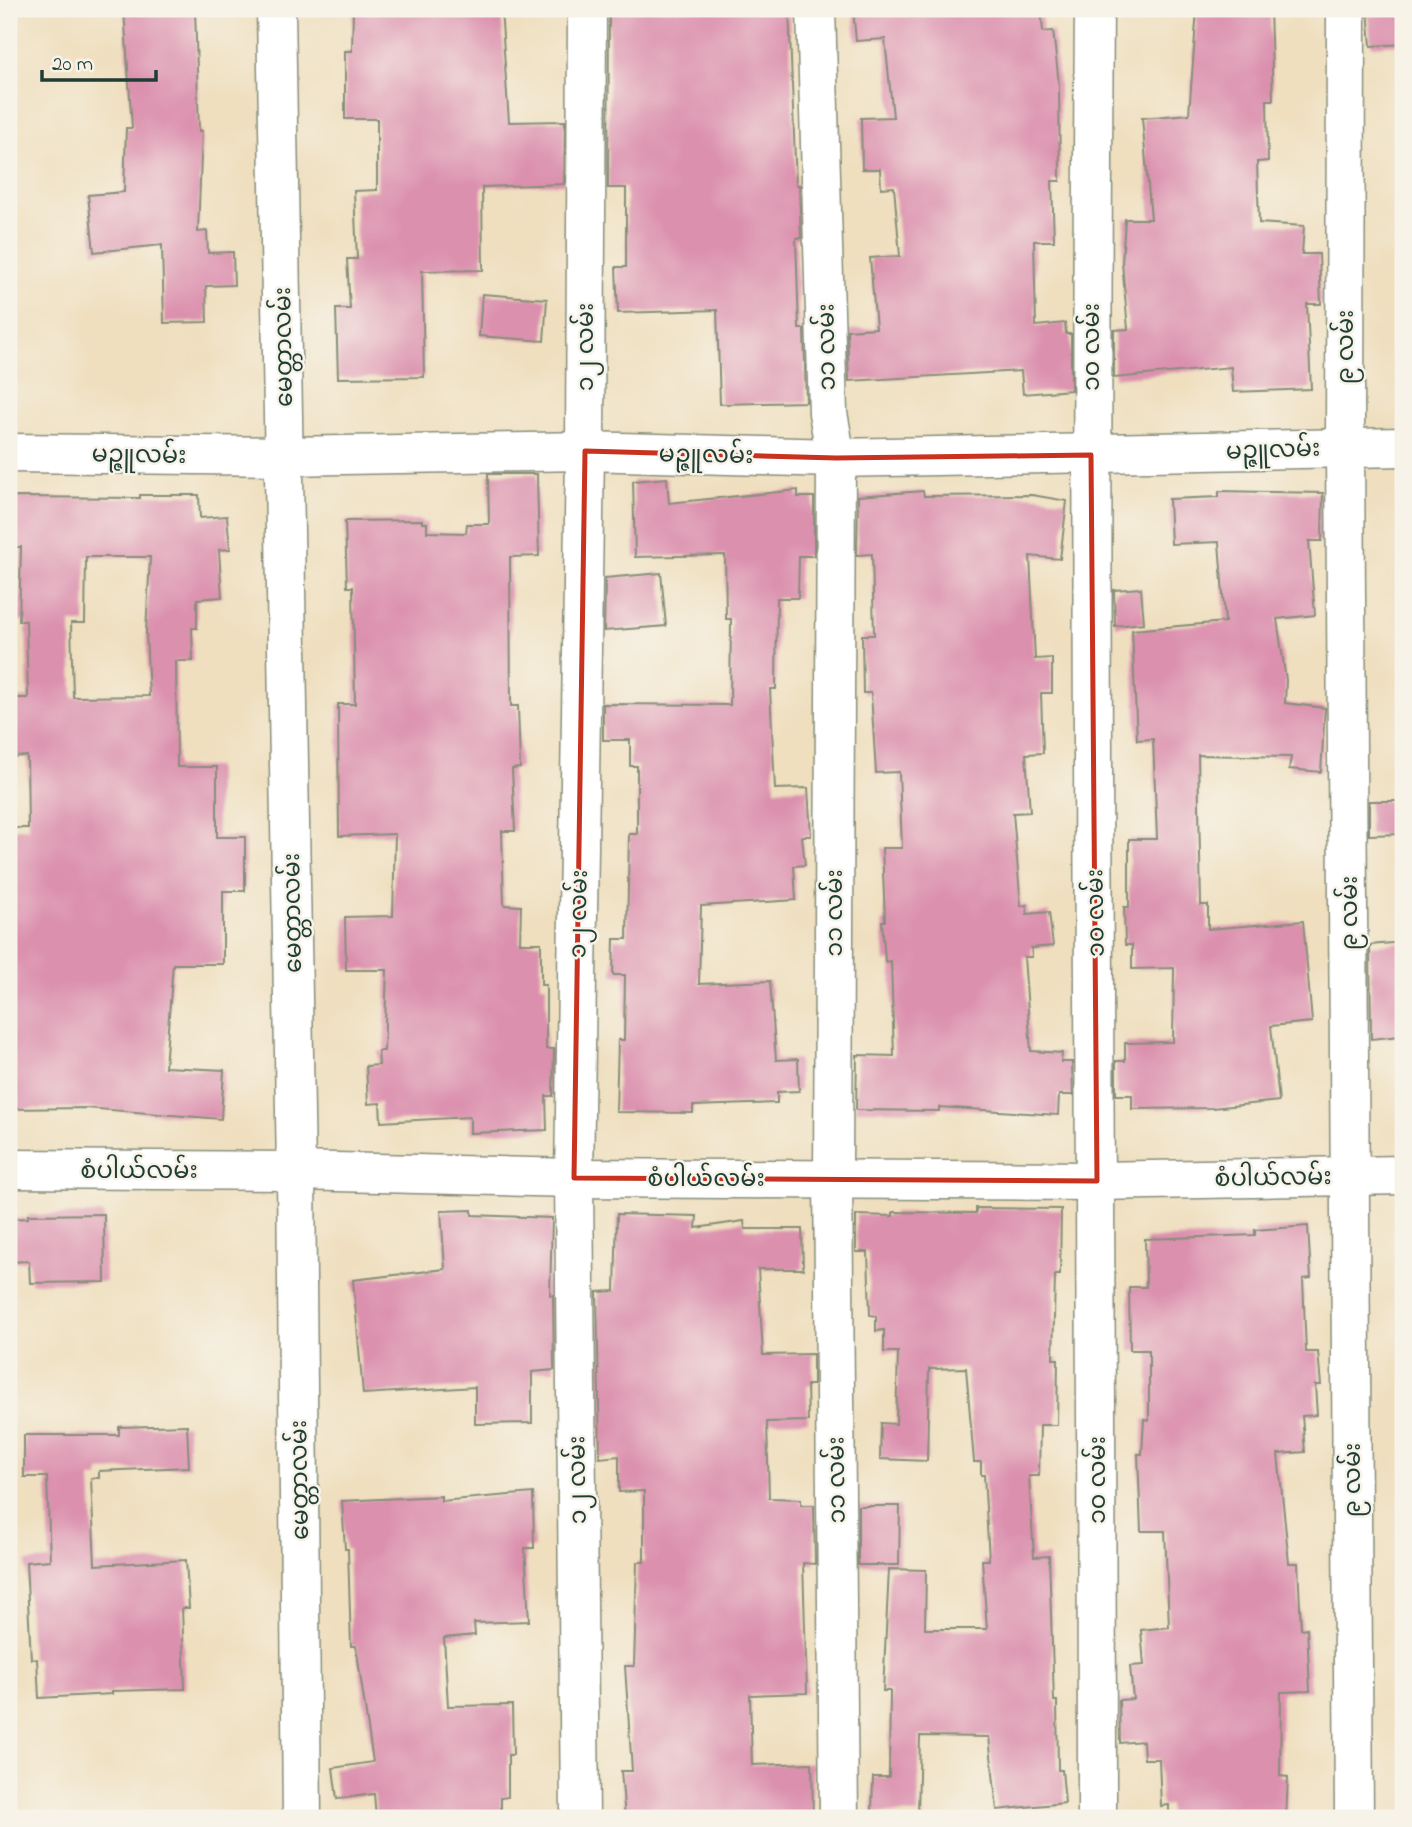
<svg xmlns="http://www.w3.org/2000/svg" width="1412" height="1827" font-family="'Indie Flower','Noto Sans Myanmar',sans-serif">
	<rect width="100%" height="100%" fill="#f7f3e8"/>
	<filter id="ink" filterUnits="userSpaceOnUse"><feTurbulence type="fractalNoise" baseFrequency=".0143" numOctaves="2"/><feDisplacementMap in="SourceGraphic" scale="14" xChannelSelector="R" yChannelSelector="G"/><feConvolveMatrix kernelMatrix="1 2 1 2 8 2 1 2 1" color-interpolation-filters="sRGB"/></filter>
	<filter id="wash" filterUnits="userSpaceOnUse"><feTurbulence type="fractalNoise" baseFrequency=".00686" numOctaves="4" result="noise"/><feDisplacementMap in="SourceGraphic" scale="28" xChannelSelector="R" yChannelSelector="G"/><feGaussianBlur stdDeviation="1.57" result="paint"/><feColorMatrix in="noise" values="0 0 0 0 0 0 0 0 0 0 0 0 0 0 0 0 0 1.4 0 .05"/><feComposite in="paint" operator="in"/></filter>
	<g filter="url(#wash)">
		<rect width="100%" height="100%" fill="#efdfbf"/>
		<g id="blocks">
			<g fill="#db90ae" fill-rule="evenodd">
				<polygon points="124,9 195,9 199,131 202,131 198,232 207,231 208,253 233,252 234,285 206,286 207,322 164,323 162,245 94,252 88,195 124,192 126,128 132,128"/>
				<polygon points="353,9 501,9 509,122 565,121 564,184 482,187 483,270 422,271 424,377 338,378 336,309 350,309 347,259 357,259 354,191 377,190 377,119 345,119 345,51 352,51"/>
				<polygon points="609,9 789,9 796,185 799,185 801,238 796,238 799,329 804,329 806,402 720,404 717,310 618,313 616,267 626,267 626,188 608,188"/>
				<polygon points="853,9 1041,9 1043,32 1053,31 1059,84 1060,181 1052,181 1054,241 1034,241 1036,326 1065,323 1066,334 1071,334 1071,390 1023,394 1021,371 849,381 847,330 876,328 870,258 900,256 894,187 881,188 880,169 862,169 861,118 893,117 885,39 856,41"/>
				<polygon points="1197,9 1270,9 1273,100 1267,100 1268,161 1257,162 1259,223 1304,226 1302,254 1319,254 1321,304 1307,304 1311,389 1233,392 1231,367 1114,378 1114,330 1128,329 1122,263 1125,219 1151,219 1142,118 1189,114"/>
				<polygon points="1368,9 1403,9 1403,44 1371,46"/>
				<polygon points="482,294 547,299 544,341 479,336"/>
				<polygon points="488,474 537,474 539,556 510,557 511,706 518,706 520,768 512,769 515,831 502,831 504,905 521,906 520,943 541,943 541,985 546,985 546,1049 554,1049 553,1096 546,1096 547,1130 470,1133 470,1117 381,1122 380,1103 368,1104 366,1066 379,1065 378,1051 384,1051 387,970 346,970 345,917 393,916 395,834 339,836 338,704 355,704 353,587 347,587 345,521 422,520 422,523 427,523 427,532 466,533 467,524 489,524"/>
				<polygon points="667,478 669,503 798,490 798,497 814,497 814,556 799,556 798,598 777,598 776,689 770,689 775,789 808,788 811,836 802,836 805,865 794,866 796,900 701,906 699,984 770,981 776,1060 798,1059 799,1091 777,1092 777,1103 693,1106 693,1113 616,1112 618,1040 624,1040 625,975 613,975 614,939 627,939 629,834 637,834 637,766 630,766 630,740 603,740 603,704 730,705 731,619 726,619 725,555 635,557 633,481"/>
				<polygon points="923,491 924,496 1032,495 1067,501 1060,559 1030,556 1035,659 1052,658 1052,693 1041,693 1043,753 1026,754 1030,812 1013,813 1021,906 1027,905 1027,914 1049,912 1053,946 1031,948 1032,957 1024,957 1031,1051 1062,1053 1061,1062 1072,1062 1073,1095 1059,1095 1058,1115 939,1107 939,1111 856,1110 857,1055 894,1056 891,961 885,962 882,921 885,921 882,848 902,848 899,772 876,773 871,693 863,693 862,635 874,635 872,554 857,555 858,496"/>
				<polygon points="1219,491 1323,493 1322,541 1309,541 1315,615 1277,619 1286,680 1285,703 1325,708 1321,772 1289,769 1291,757 1198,755 1201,905 1208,905 1208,929 1303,921 1312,1022 1271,1026 1279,1101 1212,1108 1132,1109 1132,1095 1116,1095 1116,1061 1125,1061 1125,1043 1173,1042 1174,968 1132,969 1132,945 1125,945 1124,907 1129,907 1129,839 1157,839 1153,739 1137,740 1132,630 1225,622 1219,542 1171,544 1169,499 1219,497"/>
				<path d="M140 495H199L200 518 227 516 230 549 219 550 222 597 197 599V628H192L193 661H176L177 767H217V837H245V891H223V964H173L165 1067 224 1070 221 1119 86 1108 9 1109 12 970H9V828H28L27 756 9 757V698H28L26 621H19L21 547H12V497L140 498ZM86 557H150L146 632 149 696 73 697 71 623H85Z"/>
				<polygon points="661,573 666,626 604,631 605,578"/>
				<polygon points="1141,588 1144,623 1115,626 1114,590"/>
				<polygon points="1369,801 1403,801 1403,834 1369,835"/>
				<polygon points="1403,942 1403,1029 1400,1029 1400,1036 1371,1039 1370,945"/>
				<polygon points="976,1208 1061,1209 1060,1275 1055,1275 1053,1359 1058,1359 1057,1425 1040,1425 1039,1476 1029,1476 1034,1557 1049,1556 1054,1701 1057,1701 1058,1770 1062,1770 1065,1803 997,1810 989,1737 920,1736 918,1814 872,1813 873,1777 889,1777 890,1691 883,1691 889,1569 926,1570 925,1629 987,1629 982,1560 989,1560 984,1475 981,1475 981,1462 974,1462 966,1368 929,1369 927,1461 880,1459 881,1423 896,1424 898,1352 884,1352 884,1330 876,1331 876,1316 870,1315 868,1252 856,1252 856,1215 893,1216 893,1212 976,1213"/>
				<polygon points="472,1210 472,1215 552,1218 550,1295 553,1295 554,1370 532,1372 532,1423 475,1424 475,1387 363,1394 353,1280 445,1269 441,1211"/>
				<polygon points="104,1214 105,1282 30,1283 29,1261 9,1262 9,1219 28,1218 28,1215"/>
				<polygon points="617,1214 697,1216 696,1228 744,1221 745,1229 802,1229 803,1269 758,1269 763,1355 813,1354 813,1385 807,1385 808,1421 767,1422 769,1498 801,1499 801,1505 814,1505 815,1564 803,1563 807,1693 750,1695 752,1765 812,1763 813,1818 625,1818 621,1771 632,1771 625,1666 634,1666 637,1562 644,1562 644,1491 619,1492 619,1456 600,1458 597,1292 615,1291"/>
				<polygon points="1308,1226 1311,1278 1303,1279 1306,1352 1318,1352 1321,1385 1315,1385 1317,1415 1302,1416 1305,1452 1278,1454 1289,1563 1298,1563 1301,1629 1307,1628 1310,1691 1281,1692 1280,1776 1288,1777 1286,1818 1169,1818 1169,1805 1161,1806 1159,1759 1144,1759 1143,1741 1120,1743 1119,1700 1133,1699 1130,1666 1144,1665 1141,1630 1169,1627 1165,1531 1141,1531 1138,1454 1142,1454 1144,1419 1149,1420 1149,1350 1130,1350 1129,1287 1146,1287 1145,1239 1255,1235 1255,1230"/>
				<polygon points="187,1425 189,1467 99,1471 99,1478 91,1478 95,1565 186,1560 189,1608 182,1608 185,1689 112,1691 112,1694 39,1698 37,1659 31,1659 26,1562 50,1560 47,1477 24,1477 24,1435 119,1435 119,1427"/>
				<polygon points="533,1493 534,1548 525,1548 529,1621 474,1623 475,1635 444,1638 448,1706 512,1705 513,1755 508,1755 508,1797 501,1798 501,1818 376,1818 374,1794 337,1799 333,1768 373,1762 356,1646 351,1646 348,1549 345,1549 342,1501 441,1496 441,1501"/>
				<polygon points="858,1506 900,1506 899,1565 858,1565"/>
			</g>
		</g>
	</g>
	<g filter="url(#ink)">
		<use href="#blocks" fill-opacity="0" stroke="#878e7a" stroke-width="2"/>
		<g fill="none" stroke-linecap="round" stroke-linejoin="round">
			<g stroke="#878e7a" stroke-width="41">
				<g id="minor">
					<polyline points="276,9 296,1171 302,1818"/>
					<polyline points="816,9 828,413 836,458 833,1177 839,1818"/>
					<path d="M1094 9C1089 612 1097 1215 1097 1818"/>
					<polyline points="1346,9 1345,447 1354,1818"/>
					<polyline points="9,453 285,456 585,451 836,458 1403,447"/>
					<polyline points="9,1169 296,1171 574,1178 1097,1181 1403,1175"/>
					<polyline points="580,1818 574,1178 585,451 587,9"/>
				</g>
			</g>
			<use href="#minor" stroke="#fff" stroke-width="38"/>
		</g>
	</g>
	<path fill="none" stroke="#c8321e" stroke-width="5" stroke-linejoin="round" d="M585 451 836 458 1091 455 1097 1181 574 1178Z"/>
	<g text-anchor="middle" stroke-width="5" stroke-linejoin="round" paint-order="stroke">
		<g font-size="24" fill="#1f3d34" stroke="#f7f3e8">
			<text transform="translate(283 347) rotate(-91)" y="8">မေတ္တာလမ်း</text>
			<text transform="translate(585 347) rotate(-90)" y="8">၁၂ လမ်း</text>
			<text transform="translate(826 347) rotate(-91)" y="8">၁၁ လမ်း</text>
			<text transform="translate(1091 347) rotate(-90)" y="8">၁၀ လမ်း</text>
			<text transform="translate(1345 347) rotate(-90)" y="8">၉ လမ်း</text>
			<text transform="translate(1273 449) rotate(-2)" y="8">မဉ္ဇူလမ်း</text>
			<text transform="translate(139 454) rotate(1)" y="8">မဉ္ဇူလမ်း</text>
			<text transform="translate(706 454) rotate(1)" y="8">မဉ္ဇူလမ်း</text>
			<text transform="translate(292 913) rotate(-91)" y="8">မေတ္တာလမ်း</text>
			<text transform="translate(834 913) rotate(-90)" y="8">၁၁ လမ်း</text>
			<text transform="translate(1095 913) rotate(-91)" y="8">၁၀ လမ်း</text>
			<text transform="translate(1349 913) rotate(-90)" y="8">၉ လမ်း</text>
			<text transform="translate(578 914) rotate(-89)" y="8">၁၂ လမ်း</text>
			<text x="139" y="1178">စံပါယ်လမ်း</text>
			<text transform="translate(1273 1177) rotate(-1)" y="8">စံပါယ်လမ်း</text>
			<text x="706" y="1186">စံပါယ်လမ်း</text>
			<text transform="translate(299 1480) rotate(-91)" y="8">မေတ္တာလမ်း</text>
			<text transform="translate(577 1480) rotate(-91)" y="8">၁၂ လမ်း</text>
			<text transform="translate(836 1480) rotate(-91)" y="8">၁၁ လမ်း</text>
			<text transform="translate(1097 1480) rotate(-90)" y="8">၁၀ လမ်း</text>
			<text transform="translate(1352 1480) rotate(-90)" y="8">၉ လမ်း</text>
		</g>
	</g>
	<rect width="1412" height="1827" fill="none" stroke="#f7f3e8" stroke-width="35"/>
	<path d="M42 70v10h114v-10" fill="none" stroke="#1f3d34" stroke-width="3.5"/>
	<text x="52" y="70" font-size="21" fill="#1f3d34" stroke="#f7f3e8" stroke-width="5" paint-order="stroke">20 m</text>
</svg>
